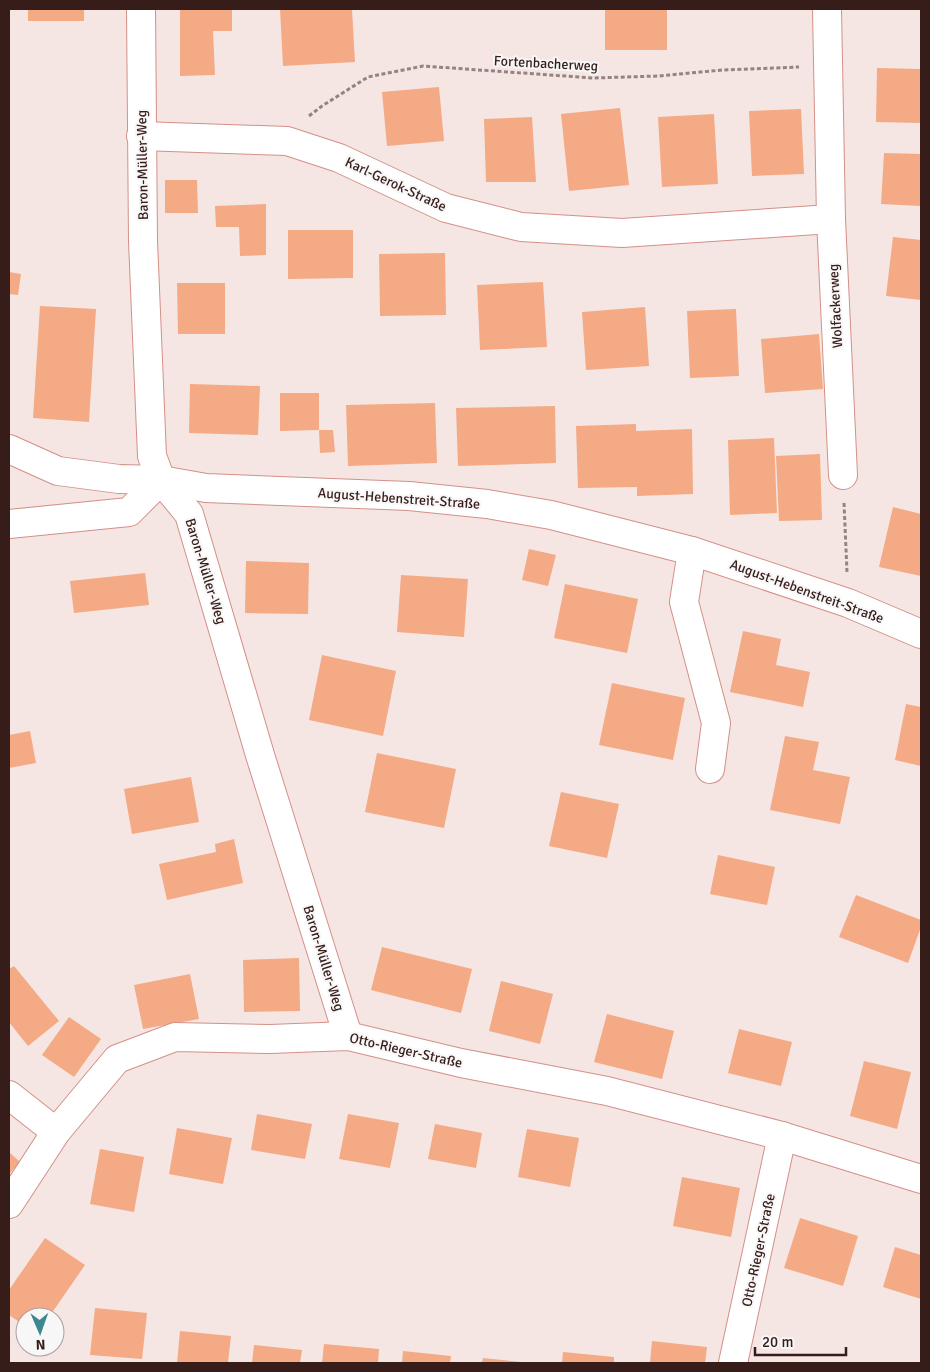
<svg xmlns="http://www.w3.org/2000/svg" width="930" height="1372" font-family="Signika,sans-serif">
	<rect width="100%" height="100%" fill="#f5e6e4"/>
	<g fill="#f4aa84">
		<rect x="28" y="9" width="56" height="12"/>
		<polygon points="180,9 232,9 232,31 213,31 215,75 180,76"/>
		<polygon points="280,9 352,9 355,62 283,66"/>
		<rect x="605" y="9" width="62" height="41"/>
		<polygon points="877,68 921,69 921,123 876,122"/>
		<polygon points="439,87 444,141 387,146 382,92"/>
		<polygon points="620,108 629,185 569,191 561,114"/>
		<polygon points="801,109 804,174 752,176 749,111"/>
		<polygon points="714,114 718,184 662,187 658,117"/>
		<polygon points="532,117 536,182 486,182 484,119"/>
		<polygon points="884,153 921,154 921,206 881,204"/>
		<polygon points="165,180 197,180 198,213 165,213"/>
		<polygon points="266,204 266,255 240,256 239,227 216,227 215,206"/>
		<polygon points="288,230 353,230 353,278 288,279"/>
		<polygon points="893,237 921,240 921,300 886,296"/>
		<polygon points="445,253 446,315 380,316 379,254"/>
		<polygon points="9,272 21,274 18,295 9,294"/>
		<polygon points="543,282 547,347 480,350 477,285"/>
		<polygon points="177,283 225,283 225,334 178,334"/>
		<polygon points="40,306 96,309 89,422 33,418"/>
		<polygon points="645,307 649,366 586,370 582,312"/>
		<polygon points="736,309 739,376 690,378 687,311"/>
		<polygon points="819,334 823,389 765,393 761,339"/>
		<polygon points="190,384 260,386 258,435 189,433"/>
		<polygon points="280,393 319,393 319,430 280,431"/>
		<polygon points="435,403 437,463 348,466 346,405"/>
		<polygon points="555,406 556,463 458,466 456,408"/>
		<polygon points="636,424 636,431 692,429 693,494 637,496 637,487 578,488 576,426"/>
		<polygon points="319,430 333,430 335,452 320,453"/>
		<polygon points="774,438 777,513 730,515 728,440"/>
		<polygon points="820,454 822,520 779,521 776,456"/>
		<polygon points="893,507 921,514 921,576 879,567"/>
		<polygon points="529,549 556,555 548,586 522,580"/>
		<polygon points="246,561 309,563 308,614 245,613"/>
		<polygon points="145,573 149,605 74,613 70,581"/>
		<polygon points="401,575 468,579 464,637 397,632"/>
		<polygon points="565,584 638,599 627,653 554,638"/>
		<polygon points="743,631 781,639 776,665 810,672 803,707 730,692"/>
		<polygon points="322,655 396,671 383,736 309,720"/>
		<polygon points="612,683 685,698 673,760 599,745"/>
		<polygon points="906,704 921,707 921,766 895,760"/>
		<polygon points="30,731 36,763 9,768 9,735"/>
		<polygon points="785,736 819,742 813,770 850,777 840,824 770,810"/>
		<polygon points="377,753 456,769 444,828 365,812"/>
		<polygon points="191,777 199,822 132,834 124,789"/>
		<polygon points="561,792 619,804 607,858 549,846"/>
		<polygon points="234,839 243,883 167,900 159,864 216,852 215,844"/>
		<polygon points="718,855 775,867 767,905 710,894"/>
		<polygon points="856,895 921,920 921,927 908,963 839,937"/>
		<polygon points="382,947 472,969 461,1013 371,990"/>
		<polygon points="299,958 300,1011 244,1012 243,960"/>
		<polygon points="14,966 59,1021 28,1046 9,1022 9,969"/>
		<polygon points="190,974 199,1019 143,1029 134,985"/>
		<polygon points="501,981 553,994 540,1044 489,1031"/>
		<polygon points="607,1014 674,1031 662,1079 594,1062"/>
		<polygon points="69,1017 101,1039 74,1077 42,1055"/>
		<polygon points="739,1029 792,1042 781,1086 728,1073"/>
		<polygon points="864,1061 911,1072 897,1129 850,1116"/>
		<polygon points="257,1114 312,1124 305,1159 251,1150"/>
		<polygon points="348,1114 399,1123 390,1168 339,1159"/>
		<polygon points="435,1124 482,1133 476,1168 428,1159"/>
		<polygon points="177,1128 232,1138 223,1184 169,1174"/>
		<polygon points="527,1129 579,1138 570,1187 518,1177"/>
		<polygon points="100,1149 144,1157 134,1212 90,1204"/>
		<polygon points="9,1152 20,1162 9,1174"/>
		<polygon points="682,1177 740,1188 731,1237 673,1226"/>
		<polygon points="800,1218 858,1236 843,1286 784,1268"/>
		<polygon points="45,1238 85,1265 49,1317 25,1317 25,1326 9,1315 9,1290"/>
		<polygon points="895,1247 921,1255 921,1299 883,1287"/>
		<polygon points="95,1308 147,1313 142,1359 90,1355"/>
		<polygon points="180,1331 231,1336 228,1363 177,1363"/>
		<polygon points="652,1341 707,1347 705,1363 650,1363"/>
		<polygon points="324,1344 379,1349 378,1363 322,1363"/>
		<polygon points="254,1345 302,1350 300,1363 252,1363"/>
		<polygon points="403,1351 451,1356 450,1363 402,1363"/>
		<polygon points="563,1352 614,1357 614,1363 562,1363"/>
		<polygon points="483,1358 521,1362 521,1363 482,1363"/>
	</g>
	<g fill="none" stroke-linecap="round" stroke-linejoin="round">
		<g stroke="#d39087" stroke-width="30">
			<g id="minor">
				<polyline points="141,9 143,241 152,456 161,480 189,514 260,755 348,1036"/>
				<polyline points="827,9 831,219 843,475"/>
				<polyline points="141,136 287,141 339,158 446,208 521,227 622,233 831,219"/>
				<polyline points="9,449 58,471 119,479 161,480 206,488 409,496 487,504 551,515 692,551 848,603 921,634"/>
				<polyline points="9,524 129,512 161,480"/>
				<polyline points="692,551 684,602 716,723 710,769"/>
				<polyline points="9,1095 56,1132"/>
				<polyline points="9,1204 56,1132 117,1059 175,1037 270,1039 348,1036 461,1063 607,1091 782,1136 921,1179"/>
				<polyline points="733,1363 782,1136"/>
			</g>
		</g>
		<g stroke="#96827f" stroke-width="3" stroke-dasharray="4 2.5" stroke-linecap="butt">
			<polyline points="309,116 322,106 368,77 423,66 593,78 659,76 722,70 799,67"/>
			<polyline points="844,503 847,572"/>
		</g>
		<use href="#minor" stroke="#fff" stroke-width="28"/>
	</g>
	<g text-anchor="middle" stroke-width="4" stroke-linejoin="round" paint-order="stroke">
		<g font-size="14" fill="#371d1a" stroke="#f7f7f7">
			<text transform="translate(546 63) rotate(3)" y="5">Fortenbacherweg</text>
			<text transform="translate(142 165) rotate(-91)" y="5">Baron-Müller-Weg</text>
			<text transform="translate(396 184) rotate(25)" y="5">Karl-Gerok-Straße</text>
			<text transform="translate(835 306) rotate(-93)" y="5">Wolfackerweg</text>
			<text transform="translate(399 498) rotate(4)" y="5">August-Hebenstreit-Straße</text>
			<text transform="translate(206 571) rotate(73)" y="5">Baron-Müller-Weg</text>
			<text transform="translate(807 591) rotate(20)" y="5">August-Hebenstreit-Straße</text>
			<text transform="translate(324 958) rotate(73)" y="5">Baron-Müller-Weg</text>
			<text transform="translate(406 1050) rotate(13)" y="5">Otto-Rieger-Straße</text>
			<text transform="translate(758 1250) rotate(-78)" y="5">Otto-Rieger-Straße</text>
		</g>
	</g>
	<rect width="930" height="1372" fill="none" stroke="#371d1a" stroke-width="20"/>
	<g transform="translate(40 1332) rotate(178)"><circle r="24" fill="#f7f7f7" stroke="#aaa09f"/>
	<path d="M0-4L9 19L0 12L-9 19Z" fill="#3f8690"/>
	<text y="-8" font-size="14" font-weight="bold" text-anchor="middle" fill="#371d1a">N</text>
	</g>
	<path d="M755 1347v8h91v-8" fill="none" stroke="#371d1a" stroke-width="2.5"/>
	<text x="762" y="1347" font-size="15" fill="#371d1a" stroke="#f7f7f7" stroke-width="4" paint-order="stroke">20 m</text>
</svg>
